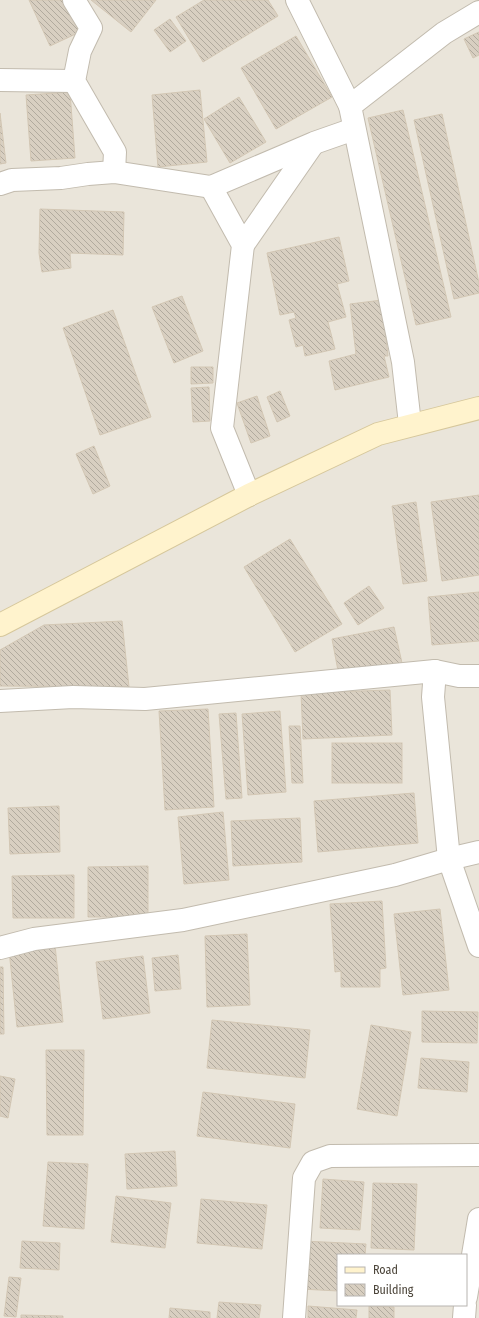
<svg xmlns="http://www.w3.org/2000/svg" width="479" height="1318" font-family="'Fira Sans Condensed',sans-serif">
	<defs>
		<pattern id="building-back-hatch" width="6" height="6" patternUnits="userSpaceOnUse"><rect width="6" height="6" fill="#d8cfc1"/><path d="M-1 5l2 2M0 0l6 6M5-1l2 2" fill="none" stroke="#b1aa9e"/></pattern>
	</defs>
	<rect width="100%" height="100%" fill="#f6f3ec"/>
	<path fill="#eae5da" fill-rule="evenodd" d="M0 0H479V1318H0ZM338 1255H466V1305H338Z"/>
	<g fill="url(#building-back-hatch)" stroke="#d3c7b4">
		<polygon points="29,0 68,0 82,31 50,46"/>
		<polygon points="91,0 156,0 131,32"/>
		<polygon points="204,0 268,0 278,16 203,62 176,17"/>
		<polygon points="170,19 186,41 170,52 154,30"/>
		<polygon points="479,32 479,55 473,58 464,39"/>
		<polygon points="296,36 332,97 276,129 241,68"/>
		<polygon points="200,90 207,162 158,167 152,95"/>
		<polygon points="70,92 75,158 31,161 26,95"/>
		<polygon points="239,97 266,142 230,163 204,119"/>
		<polygon points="403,110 451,317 416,325 368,118"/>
		<polygon points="0,113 6,163 0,164"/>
		<polygon points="442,114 479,283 479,293 454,299 414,120"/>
		<polygon points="40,209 124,212 123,255 70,253 71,268 42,272 39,253"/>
		<polygon points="339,237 349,281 337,284 346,317 328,322 335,349 305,356 303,345 296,347 289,320 296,318 294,312 280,315 267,253"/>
		<polygon points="182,296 203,351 174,363 152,307"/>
		<polygon points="382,300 388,356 384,356 389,377 335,390 329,361 356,354 350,304"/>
		<polygon points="113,310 151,417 100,435 63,328"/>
		<polygon points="191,367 213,367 213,383 191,384"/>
		<polygon points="209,387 210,421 193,422 191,388"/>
		<polygon points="280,391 290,416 277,422 267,397"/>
		<polygon points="257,396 270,436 251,443 237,403"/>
		<polygon points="94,446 110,486 93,494 76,454"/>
		<polygon points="479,495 479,575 442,581 431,502"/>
		<polygon points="416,502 427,581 403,584 392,506"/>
		<polygon points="290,539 342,624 295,652 244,567"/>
		<polygon points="369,586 384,608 358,625 344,603"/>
		<polygon points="479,592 479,641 432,645 428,597"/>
		<polygon points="122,621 129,687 0,686 0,650 44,625"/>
		<polygon points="394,627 402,663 339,676 332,639"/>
		<polygon points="390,690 392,735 303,739 301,693"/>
		<polygon points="208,709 214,807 165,810 159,711"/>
		<polygon points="280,711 286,792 248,795 242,714"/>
		<polygon points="236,713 242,798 226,799 219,714"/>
		<polygon points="289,726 300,726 303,783 292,783"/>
		<rect x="332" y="743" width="70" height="40"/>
		<polygon points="414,793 418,843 318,852 314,801"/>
		<polygon points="59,806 60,852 10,854 8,808"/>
		<polygon points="223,812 229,880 184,884 178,817"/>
		<polygon points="300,818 302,862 233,866 231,821"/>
		<polygon points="148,866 148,917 88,917 88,867"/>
		<polygon points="74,875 74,918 13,918 12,876"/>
		<polygon points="382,901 386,968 380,969 380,987 341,987 341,971 335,972 330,904"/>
		<polygon points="440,909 449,990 403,995 394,914"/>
		<polygon points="247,934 250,1005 207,1007 205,936"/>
		<polygon points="55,945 63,1022 17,1027 9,950"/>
		<polygon points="178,955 181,989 155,991 152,958"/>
		<polygon points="143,956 150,1013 103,1019 96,962"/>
		<polygon points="0,967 3,967 4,1034 0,1034"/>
		<polygon points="422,1011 478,1012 477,1043 422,1042"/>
		<polygon points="212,1020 310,1030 305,1078 207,1068"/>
		<polygon points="371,1025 411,1032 397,1116 357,1109"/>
		<polygon points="46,1050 84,1050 83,1135 47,1135"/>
		<polygon points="421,1058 469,1062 467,1092 418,1088"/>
		<polygon points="0,1076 15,1079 8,1118 0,1116"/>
		<polygon points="203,1092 295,1104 290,1148 197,1136"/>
		<polygon points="175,1151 177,1186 127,1189 125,1154"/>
		<polygon points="48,1162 88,1164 84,1229 43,1226"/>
		<polygon points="323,1179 364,1182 360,1230 320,1228"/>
		<polygon points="373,1183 417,1184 414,1250 371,1248"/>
		<polygon points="116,1196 171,1203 165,1248 111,1242"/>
		<polygon points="201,1199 267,1205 262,1249 197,1243"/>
		<polygon points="22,1241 60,1243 59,1270 20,1268"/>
		<polygon points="303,1241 366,1244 365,1255 338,1255 338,1291 301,1289"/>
		<polygon points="9,1277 21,1278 16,1317 4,1316"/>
		<polygon points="219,1302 261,1305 259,1318 217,1318"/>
		<polygon points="308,1306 357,1310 356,1318 308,1318"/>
		<polygon points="369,1306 394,1307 394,1318 369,1318"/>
		<polygon points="170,1308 210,1312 210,1318 169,1318"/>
		<polygon points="21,1315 63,1316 63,1318 21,1318"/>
	</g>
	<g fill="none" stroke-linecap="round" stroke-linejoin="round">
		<g stroke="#c2bbae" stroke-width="24">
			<g id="minor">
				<polyline points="74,0 91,28 80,51 74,81 115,152 114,172"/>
				<polyline points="297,0 350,106 403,362 410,424"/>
				<polyline points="0,80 74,81"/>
				<polyline points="350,106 444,33 479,12"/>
				<polyline points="0,184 12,180 61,178 88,174 114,172 211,187 314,143 354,129"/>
				<polyline points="211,187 243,245 222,428 249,495"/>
				<polyline points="243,245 313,144"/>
				<polyline points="435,671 433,697 449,859 479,946"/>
				<polyline points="0,701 73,697 145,699 435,671 459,676 479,676"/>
				<polyline points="0,948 34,939 183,920 395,875 449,859 479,852"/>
				<polyline points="466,1297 479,1219"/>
				<polyline points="294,1318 304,1178 313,1162 330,1156 479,1155"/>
				<polyline points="464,1318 465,1305"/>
			</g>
		</g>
		<g stroke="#d6c79b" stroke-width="24">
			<polyline id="secondary" points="0,625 249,495 378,434 479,408"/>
		</g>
		<use href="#minor" stroke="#fff" stroke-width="22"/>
		<use href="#secondary" stroke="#fff3cd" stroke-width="22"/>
	</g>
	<rect x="337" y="1254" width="130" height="52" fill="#ffffff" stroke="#b7b4b0"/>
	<rect x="345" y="1267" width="20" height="6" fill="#fff3cd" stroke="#b7b4b0"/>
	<text x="373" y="1274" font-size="12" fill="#4b4439">Road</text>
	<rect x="345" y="1284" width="20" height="12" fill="url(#building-back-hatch)" stroke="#b7b4b0"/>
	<text x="373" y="1294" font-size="12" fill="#4b4439">Building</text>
</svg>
